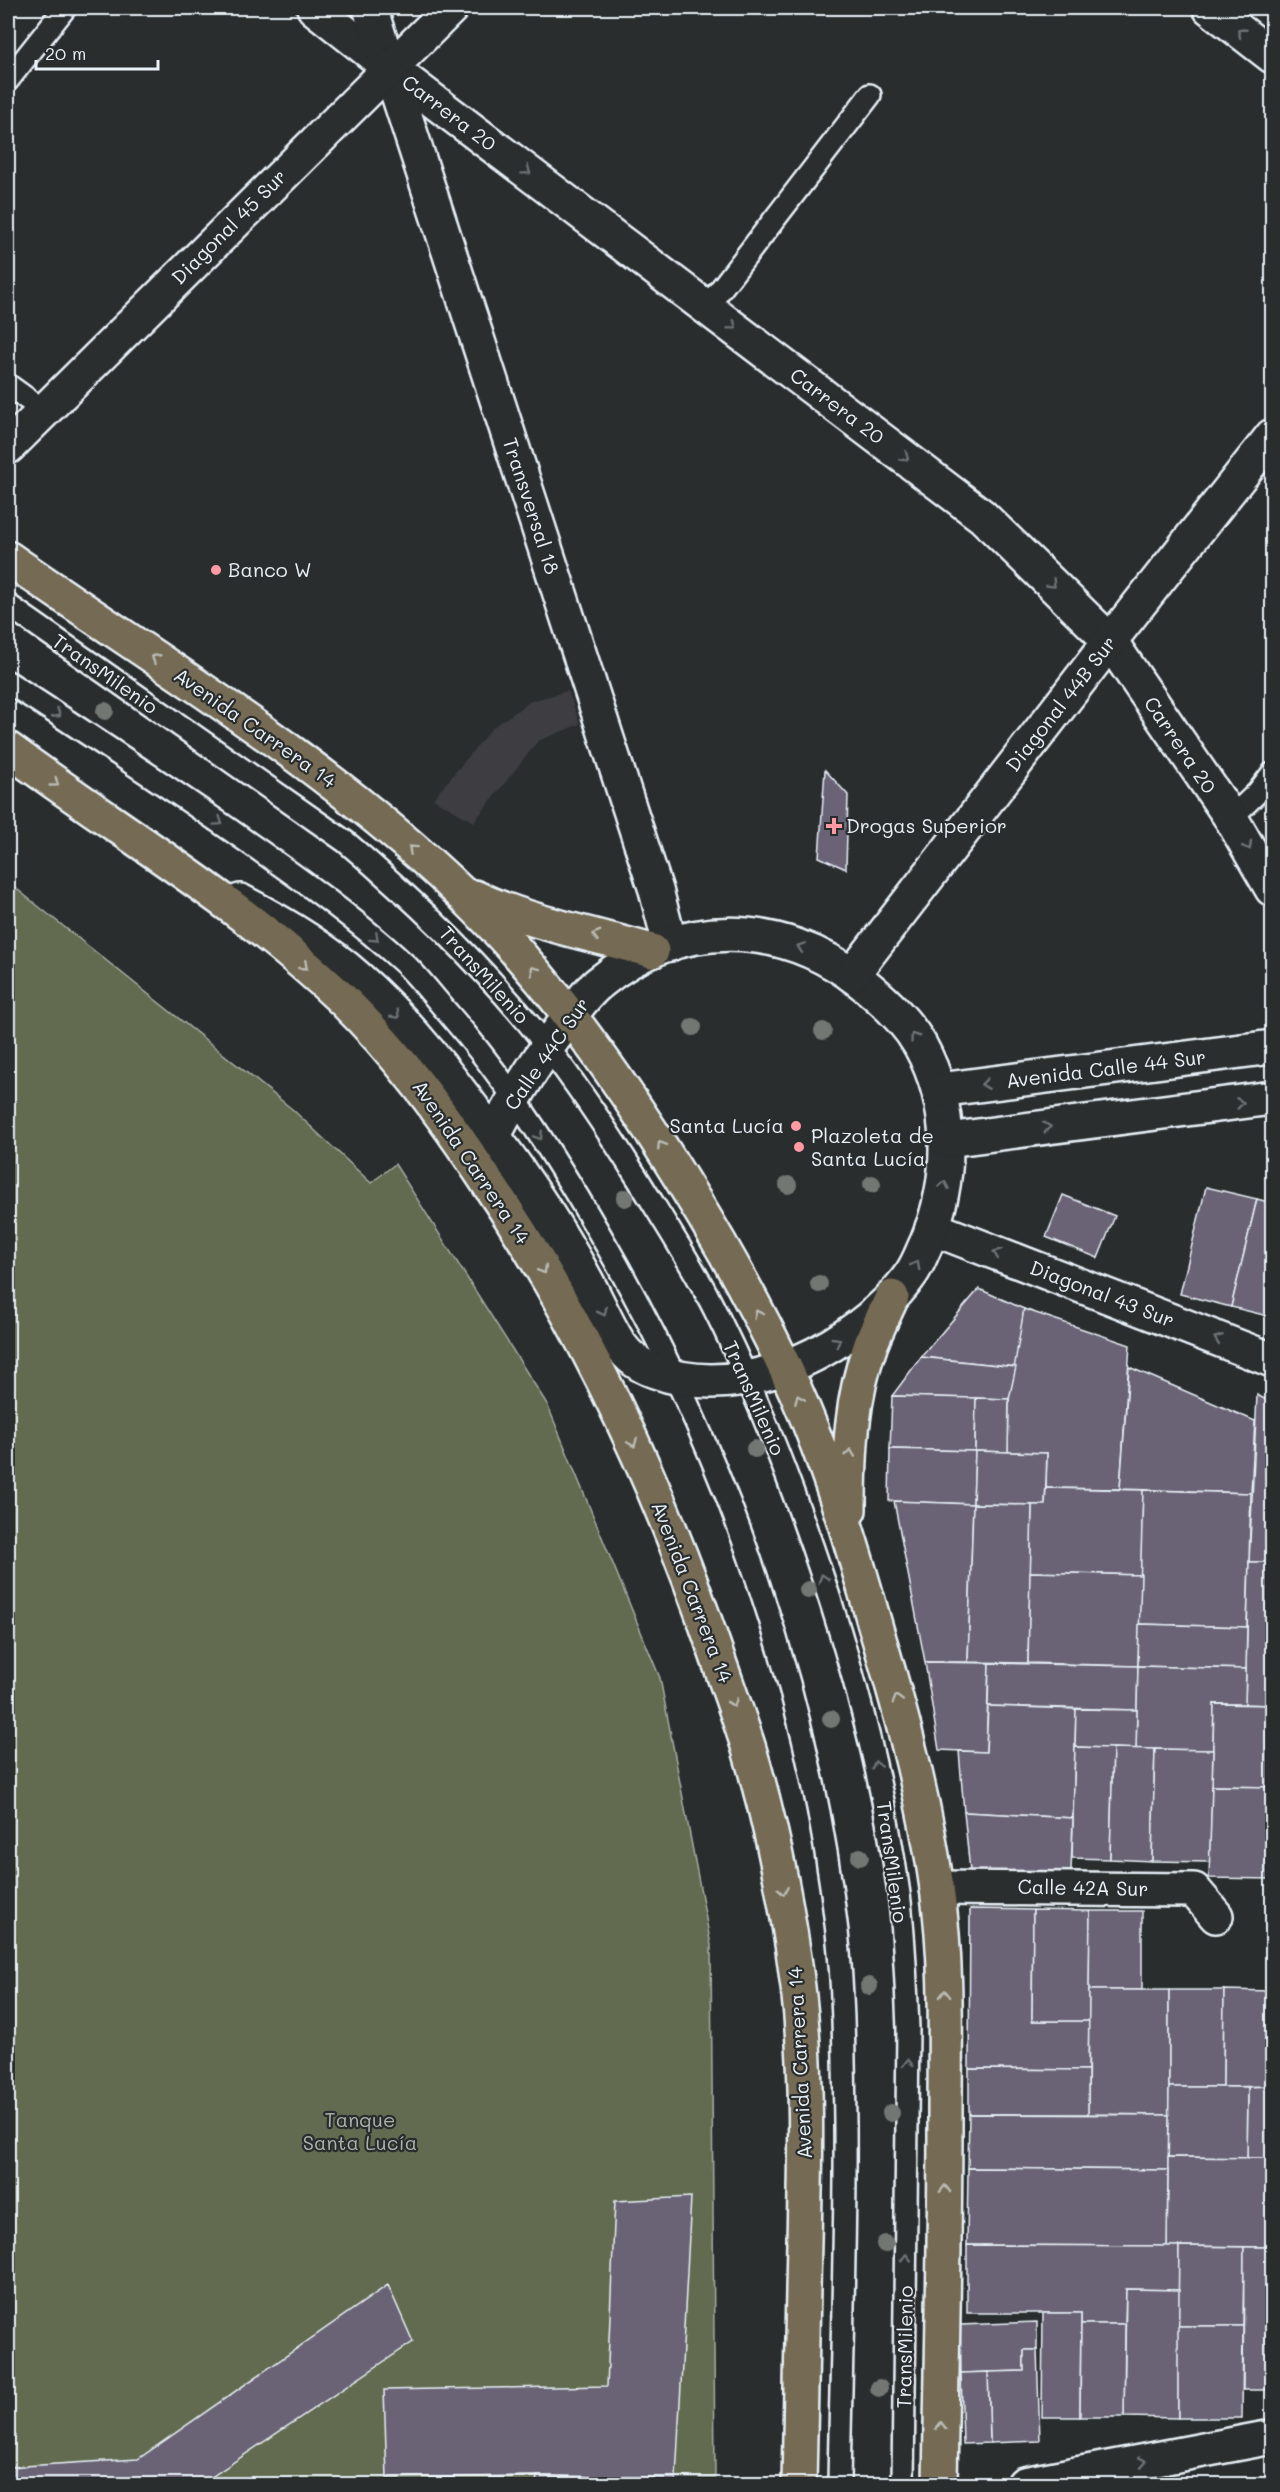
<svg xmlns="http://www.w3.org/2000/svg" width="1280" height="2492" font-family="Mali,sans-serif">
	<rect width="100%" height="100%" fill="#2a2d2e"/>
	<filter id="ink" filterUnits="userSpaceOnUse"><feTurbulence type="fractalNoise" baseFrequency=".0167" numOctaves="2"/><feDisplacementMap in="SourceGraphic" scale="12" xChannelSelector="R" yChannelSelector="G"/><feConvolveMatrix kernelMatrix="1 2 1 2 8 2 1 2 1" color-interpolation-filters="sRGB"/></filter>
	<g filter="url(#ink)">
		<polygon fill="#3d3d43" points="568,691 580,724 538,741 474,822 433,799 492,728 531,701"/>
		<polygon fill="#626a50" stroke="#a5aea4" stroke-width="1.5" points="8,882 292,1109 371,1183 395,1164 547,1404 660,1678 711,1945 715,2478 537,2476 536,2484 8,2484"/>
		<g fill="#6a6374" stroke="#e8f1f8" stroke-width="1.5">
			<polygon points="825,770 848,795 846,869 819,857"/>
			<polygon points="1206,1187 1257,1199 1231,1307 1180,1294"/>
			<polygon points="1063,1195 1115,1216 1098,1258 1046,1237"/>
			<polygon points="1257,1199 1272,1203 1272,1317 1231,1307"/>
			<polygon points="979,1289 1024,1309 1016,1367 921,1357"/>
			<polygon points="1024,1309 1130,1345 1120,1489 1046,1488 1047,1453 1008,1452 1009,1399"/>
			<polygon points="921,1357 1016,1367 1009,1399 892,1396"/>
			<polygon points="1129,1367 1255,1421 1251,1493 1120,1489"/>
			<polygon points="1257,1395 1272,1403 1272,1562 1249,1562"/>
			<polygon points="892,1396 976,1398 975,1451 890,1449"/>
			<polygon points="976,1398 1009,1399 1008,1452 975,1451"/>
			<polygon points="890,1449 975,1451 973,1504 889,1501"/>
			<polygon points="975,1451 1047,1453 1045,1505 973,1504"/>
			<polygon points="1046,1488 1143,1490 1141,1575 1030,1572 1032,1505 1045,1505"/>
			<polygon points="1143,1490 1251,1493 1247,1627 1139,1624"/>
			<polygon points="894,1501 973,1504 968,1662 925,1662"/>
			<polygon points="973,1504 1032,1505 1028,1663 968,1662"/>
			<polygon points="1249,1562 1272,1562 1272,1705 1245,1704"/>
			<polygon points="1030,1572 1141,1575 1138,1666 1028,1663"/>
			<polygon points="1139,1624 1247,1627 1246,1669 1138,1666"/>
			<polygon points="925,1662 989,1663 986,1752 939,1750"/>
			<polygon points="989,1663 1138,1666 1137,1710 988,1706"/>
			<polygon points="1138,1666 1246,1669 1245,1704 1214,1704 1213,1750 1136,1749"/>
			<polygon points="1214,1704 1272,1705 1272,1787 1212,1786"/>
			<polygon points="988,1706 1076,1709 1073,1818 964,1812 959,1751 986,1752"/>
			<polygon points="1076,1709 1137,1710 1136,1749 1075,1747"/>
			<polygon points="1075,1747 1113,1748 1110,1859 1072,1858"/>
			<polygon points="1113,1748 1155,1749 1152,1861 1110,1859"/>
			<polygon points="1155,1749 1213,1750 1210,1862 1152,1861"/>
			<polygon points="1212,1786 1272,1787 1272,1879 1209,1878"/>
			<polygon points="964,1812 1073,1818 1071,1871 970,1871"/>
			<polygon points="970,1909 1033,1910 1032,2021 1089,2021 1088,2070 969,2069"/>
			<polygon points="1033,1910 1090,1911 1089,2021 1032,2021"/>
			<polygon points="1090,1911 1142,1911 1142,1990 1089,1990"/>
			<polygon points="1089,1990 1169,1990 1169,2115 1088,2114"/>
			<polygon points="1169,1990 1224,1990 1223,2087 1169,2087"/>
			<polygon points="1224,1990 1272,1991 1272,2086 1223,2087"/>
			<polygon points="969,2069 1088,2070 1088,2114 969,2114"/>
			<polygon points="1272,2086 1272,2158 1247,2158 1248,2087"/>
			<polygon points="1169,2087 1248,2087 1247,2158 1168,2157"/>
			<polygon points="969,2114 1169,2115 1168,2170 968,2168"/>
			<polygon points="1168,2157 1272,2158 1272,2247 1167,2246"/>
			<polygon points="968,2168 1168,2170 1167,2246 967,2245"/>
			<polygon points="691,2197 676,2478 537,2476 387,2478 384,2390 607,2386 615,2201"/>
			<polygon points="967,2245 1179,2246 1179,2290 1126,2289 1125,2324 1081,2324 1081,2313 967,2313"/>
			<polygon points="1179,2246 1244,2247 1243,2326 1178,2326"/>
			<polygon points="1244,2247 1272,2247 1272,2390 1243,2390"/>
			<polygon points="388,2285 413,2342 201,2484 8,2484 8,2467 138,2459"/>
			<polygon points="1126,2289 1179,2290 1178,2418 1124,2417"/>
			<polygon points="1043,2313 1081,2313 1080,2417 1042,2417"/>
			<polygon points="1037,2322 1037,2350 1024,2350 1024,2371 961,2373 960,2325"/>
			<polygon points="1081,2324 1125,2324 1124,2417 1080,2417"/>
			<polygon points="1178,2326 1243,2326 1242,2418 1178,2418"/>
			<polygon points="1024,2350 1037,2350 1040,2441 990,2443 988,2372 1024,2371"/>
			<polygon points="988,2372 990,2443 963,2444 961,2373"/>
			<polygon points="537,2476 676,2478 676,2484 536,2484"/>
			<polygon points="1272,2477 1272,2484 1232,2484"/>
		</g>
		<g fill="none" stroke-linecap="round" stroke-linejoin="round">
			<g stroke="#e8f1f8" stroke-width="26">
				<g id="lane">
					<polyline points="8,80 65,8"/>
					<polyline points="707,307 870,95"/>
					<polyline points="8,385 44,411"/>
					<path d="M8 605 346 842C419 904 487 970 546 1045 579 1087 609 1133 638 1179 660 1215 684 1252 704 1289 753 1382 790 1479 823 1578 857 1681 884 1786 899 1894 905 1939 906 1984 908 2029L903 2484"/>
					<path d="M8 682C88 734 168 786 246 841 302 880 356 919 406 965 421 980 434 997 448 1013 511 1085 562 1168 609 1250 727 1458 810 1693 837 1932 844 1995 844 2059 845 2123 846 2243 841 2364 839 2484"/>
					<polyline points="1231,818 1258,792 1272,774"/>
				</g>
			</g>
			<g stroke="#e8f1f8" stroke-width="38">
				<g id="street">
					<polyline points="314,8 390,68 982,516 1110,641 1231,818 1272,889"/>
					<polyline points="370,8 656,890 670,944"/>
					<polyline points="1210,8 1272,56"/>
					<polyline points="8,447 451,8"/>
					<polyline points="932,1228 1272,1360"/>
					<polyline points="937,1888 1194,1890 1216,1916"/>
					<polyline points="1024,2484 1272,2437"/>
				</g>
			</g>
			<g stroke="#e8f1f8" stroke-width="38">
				<g id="secondary">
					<path d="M240 901C281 922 323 947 358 978 409 1023 451 1079 491 1133 527 1180 559 1230 587 1282 598 1302 607 1325 620 1345 629 1358 640 1366 655 1371 713 1393 781 1376 833 1344 863 1325 891 1303 911 1274 918 1264 922 1252 927 1242 953 1178 954 1107 920 1045 905 1019 883 999 860 981 780 919 678 918 599 983 583 996 572 1014 559 1031 527 1074 501 1119 478 1167"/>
					<polyline points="852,975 1110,641 1272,436"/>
					<polyline points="939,1090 1272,1047"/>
					<polyline points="947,1140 1272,1098"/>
				</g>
			</g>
			<g stroke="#e8f1f8" stroke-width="38">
				<g id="primary">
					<path d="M8 558C161 665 323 760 459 891 553 982 627 1089 694 1200 742 1279 786 1360 818 1446 841 1507 859 1569 877 1632 902 1716 925 1801 937 1888 948 1964 945 2041 945 2117 945 2240 942 2362 940 2484"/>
					<path d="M8 749C119 831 240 902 341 998 397 1052 443 1115 486 1180 585 1326 659 1486 716 1653 727 1685 739 1717 749 1749 772 1827 788 1907 798 1987 808 2071 806 2157 804 2241 802 2322 801 2403 799 2484"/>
					<path d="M474 897C530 923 592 934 652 951"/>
					<path d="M849 1510C849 1454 851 1397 871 1344 877 1328 885 1313 892 1297"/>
				</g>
			</g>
			<use href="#lane" stroke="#2a2d2e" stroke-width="21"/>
			<use href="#street" stroke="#2a2d2e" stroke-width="33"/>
			<use href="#secondary" stroke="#2a2d2e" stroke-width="33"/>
			<use href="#primary" stroke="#746b52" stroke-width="33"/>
		</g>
		<g fill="#727773">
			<circle cx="105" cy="711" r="9"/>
			<circle cx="693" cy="1027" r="9"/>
			<circle cx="823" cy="1031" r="9"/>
			<circle cx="872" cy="1184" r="9"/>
			<circle cx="788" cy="1185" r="9"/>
			<circle cx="625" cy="1198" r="9"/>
			<circle cx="819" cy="1284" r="9"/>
			<circle cx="755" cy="1449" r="9"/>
			<circle cx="808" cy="1590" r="9"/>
			<circle cx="831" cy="1719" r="9"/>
			<circle cx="860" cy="1857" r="9"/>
			<circle cx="869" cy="1986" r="9"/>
			<circle cx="891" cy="2113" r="9"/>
			<circle cx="885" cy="2244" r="9"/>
			<circle cx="879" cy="2388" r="9"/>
		</g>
		<defs><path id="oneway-chevron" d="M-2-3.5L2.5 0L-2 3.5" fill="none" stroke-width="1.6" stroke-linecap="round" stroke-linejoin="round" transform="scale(1.5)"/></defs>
		<g stroke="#6c7275">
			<use href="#oneway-chevron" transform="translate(1241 32) rotate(-142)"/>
			<use href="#oneway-chevron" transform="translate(527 171) rotate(37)"/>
			<use href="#oneway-chevron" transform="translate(733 326) rotate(37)"/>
			<use href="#oneway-chevron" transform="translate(905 457) rotate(37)"/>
			<use href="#oneway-chevron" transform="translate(1052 584) rotate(45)"/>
			<use href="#oneway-chevron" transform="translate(57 714) rotate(33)"/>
			<use href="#oneway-chevron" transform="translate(219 822) rotate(35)"/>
			<use href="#oneway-chevron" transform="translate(1248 846) rotate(60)"/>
			<use href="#oneway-chevron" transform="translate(375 938) rotate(42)"/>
			<use href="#oneway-chevron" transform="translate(801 947) rotate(-159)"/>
			<use href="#oneway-chevron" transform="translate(396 1015) rotate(45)"/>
			<use href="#oneway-chevron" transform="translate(914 1037) rotate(-126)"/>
			<use href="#oneway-chevron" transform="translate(985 1084) rotate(173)"/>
			<use href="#oneway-chevron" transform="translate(1240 1103) rotate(-7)"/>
			<use href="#oneway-chevron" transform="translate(1047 1127) rotate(-7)"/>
			<use href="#oneway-chevron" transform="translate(539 1136) rotate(57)"/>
			<use href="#oneway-chevron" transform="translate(944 1185) rotate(-80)"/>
			<use href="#oneway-chevron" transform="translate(997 1253) rotate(-159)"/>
			<use href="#oneway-chevron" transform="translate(916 1265) rotate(-62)"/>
			<use href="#oneway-chevron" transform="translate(603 1312) rotate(63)"/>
			<use href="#oneway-chevron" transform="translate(1218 1339) rotate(-159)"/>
			<use href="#oneway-chevron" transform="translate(837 1341) rotate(-31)"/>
			<use href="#oneway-chevron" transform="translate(823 1578) rotate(-108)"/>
			<use href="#oneway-chevron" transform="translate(876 1765) rotate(-104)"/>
			<use href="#oneway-chevron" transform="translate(908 2063) rotate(-90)"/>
			<use href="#oneway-chevron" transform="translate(906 2258) rotate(-89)"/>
			<use href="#oneway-chevron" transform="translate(1143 2462) rotate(-11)"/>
		</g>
		<g stroke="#babbb6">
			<use href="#oneway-chevron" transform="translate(155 658) rotate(-147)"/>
			<use href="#oneway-chevron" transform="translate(55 783) rotate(36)"/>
			<use href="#oneway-chevron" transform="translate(412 849) rotate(-138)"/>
			<use href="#oneway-chevron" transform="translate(596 935) rotate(-165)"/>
			<use href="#oneway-chevron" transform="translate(304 966) rotate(41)"/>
			<use href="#oneway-chevron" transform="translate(534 970) rotate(-128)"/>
			<use href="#oneway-chevron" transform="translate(661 1145) rotate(-121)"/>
			<use href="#oneway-chevron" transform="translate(543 1270) rotate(59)"/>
			<use href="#oneway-chevron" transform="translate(758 1314) rotate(-117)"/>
			<use href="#oneway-chevron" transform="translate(799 1399) rotate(-113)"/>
			<use href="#oneway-chevron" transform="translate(633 1443) rotate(67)"/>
			<use href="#oneway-chevron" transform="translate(850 1453) rotate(-84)"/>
			<use href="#oneway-chevron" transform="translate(897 1699) rotate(-106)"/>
			<use href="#oneway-chevron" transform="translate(733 1703) rotate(71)"/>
			<use href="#oneway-chevron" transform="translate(783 1891) rotate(80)"/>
			<use href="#oneway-chevron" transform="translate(945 1994) rotate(-91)"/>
			<use href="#oneway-chevron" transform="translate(945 2189) rotate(-89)"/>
			<use href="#oneway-chevron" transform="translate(941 2426) rotate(-89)"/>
		</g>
	</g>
	<g fill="#ff9aa2" stroke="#2a2d2e" stroke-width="2">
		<circle cx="216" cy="570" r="6"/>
		<path d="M831 817h6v6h6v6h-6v6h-6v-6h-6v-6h6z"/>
		<circle cx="796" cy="1126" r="6"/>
		<circle cx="799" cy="1147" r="6"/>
	</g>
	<g text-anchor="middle" stroke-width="4.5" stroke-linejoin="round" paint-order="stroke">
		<g font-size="20" fill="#e8f1f8" stroke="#2a2d2e">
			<text transform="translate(449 113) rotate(37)" y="7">Carrera 20</text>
			<text transform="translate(229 227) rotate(-45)" y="7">Diagonal 45 Sur</text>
			<text transform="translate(837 406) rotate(37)" y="7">Carrera 20</text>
			<text transform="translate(531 506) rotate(72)" y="7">Transversal 18</text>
			<text transform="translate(105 674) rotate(35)" y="7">TransMilenio</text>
			<text transform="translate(1061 704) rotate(-52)" y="7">Diagonal 44B Sur</text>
			<text transform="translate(255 728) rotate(35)" y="7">Avenida Carrera 14</text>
			<text transform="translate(1180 745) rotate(56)" y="7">Carrera 20</text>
			<text transform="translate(484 975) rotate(48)" y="7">TransMilenio</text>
			<text transform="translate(547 1054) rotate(-55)" y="7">Calle 44C Sur</text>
			<text transform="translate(1106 1069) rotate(-7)" y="7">Avenida Calle 44 Sur</text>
			<text transform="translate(471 1162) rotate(56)" y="7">Avenida Carrera 14</text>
			<text transform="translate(1102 1294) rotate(21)" y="7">Diagonal 43 Sur</text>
			<text transform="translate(754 1398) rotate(66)" y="7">TransMilenio</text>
			<text transform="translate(692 1592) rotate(69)" y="7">Avenida Carrera 14</text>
			<text transform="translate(892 1862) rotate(82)" y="7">TransMilenio</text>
			<text transform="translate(1083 1888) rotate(1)" y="7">Calle 42A Sur</text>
			<text transform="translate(800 2063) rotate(-93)" y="7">Avenida Carrera 14</text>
			<text transform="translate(905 2347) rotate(-89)" y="7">TransMilenio</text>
		</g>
		<g font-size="20" fill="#e8f1f8" stroke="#2a2d2e" text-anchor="start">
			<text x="228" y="577">Banco W</text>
			<text x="846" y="833">Drogas Superior</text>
			<text x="784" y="1133" text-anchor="end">Santa Lucía</text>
			<text x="811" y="1143">Plazoleta de<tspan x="811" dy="23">Santa Lucía</tspan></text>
		</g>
		<g font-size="20" fill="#acb4ac" stroke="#2a2d2e">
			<text x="360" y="2127">Tanque<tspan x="360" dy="23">Santa Lucía</tspan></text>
		</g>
	</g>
	<rect width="1280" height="2492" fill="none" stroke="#2a2d2e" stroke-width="30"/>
	<rect x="15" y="15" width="1250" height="2462" fill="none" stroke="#e8f1f8" stroke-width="2" filter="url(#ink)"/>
	<path d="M36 60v9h122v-9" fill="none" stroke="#e8f1f8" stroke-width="3"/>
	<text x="45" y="60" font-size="18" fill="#e8f1f8" stroke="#2a2d2e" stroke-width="4.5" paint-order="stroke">20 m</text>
</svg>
